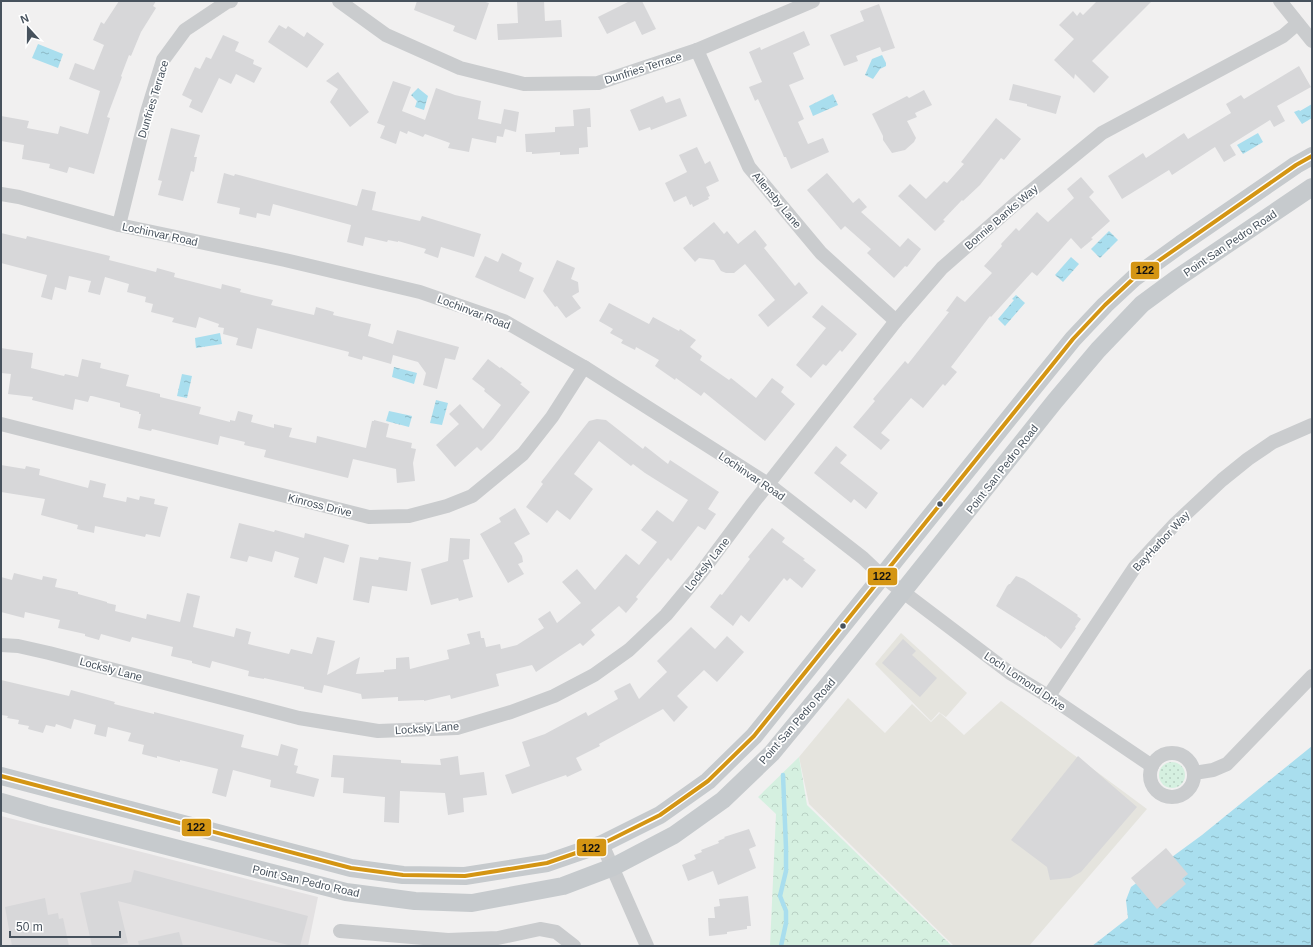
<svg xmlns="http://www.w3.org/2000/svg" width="1313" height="947" font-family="Arial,sans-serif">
	<defs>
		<pattern id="grass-dots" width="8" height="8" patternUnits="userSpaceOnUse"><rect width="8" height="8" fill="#d5f0e0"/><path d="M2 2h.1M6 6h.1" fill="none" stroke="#b8d0c3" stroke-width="1.8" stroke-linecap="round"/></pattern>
		<pattern id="park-crowns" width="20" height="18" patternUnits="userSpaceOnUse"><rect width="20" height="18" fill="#d5f0e0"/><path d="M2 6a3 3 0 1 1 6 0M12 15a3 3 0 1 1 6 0" fill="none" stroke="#b8d0c3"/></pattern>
		<pattern id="water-ripples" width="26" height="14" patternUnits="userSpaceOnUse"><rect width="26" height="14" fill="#a9deee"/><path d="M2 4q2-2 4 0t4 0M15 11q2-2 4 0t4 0" fill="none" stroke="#8bb7c4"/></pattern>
	</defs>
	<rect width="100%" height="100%" fill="#f1f0f0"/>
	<g fill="#e5e4de">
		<polygon points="901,633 967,693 946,717 939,712 931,721 875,664"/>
		<polygon points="848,698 885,733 912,704 931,722 940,713 964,735 1001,701 1147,809 1029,946 954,946 809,804 799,757"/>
	</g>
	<polygon fill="#e3e1e2" points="1,816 318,897 308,946 1,946"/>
	<circle fill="url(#grass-dots)" cx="1172" cy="775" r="13"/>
	<polygon fill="url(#park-crowns)" points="799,757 807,805 952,946 770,946 776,814 758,797"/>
	<g fill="url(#water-ripples)">
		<polygon points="38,44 63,54 58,68 32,58"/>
		<polygon points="882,55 886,63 886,66 880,69 873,79 865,75 872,59"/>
		<polygon points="418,88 428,96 424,110 415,107 417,101 411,95"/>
		<polygon points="833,94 838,105 813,116 809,106"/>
		<polygon points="1312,104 1312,118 1302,124 1294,112 1299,110 1300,111"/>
		<polygon points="1258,133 1263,142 1243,154 1237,145"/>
		<polygon points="1109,231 1118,240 1100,258 1091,249"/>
		<polygon points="1071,257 1079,264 1063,282 1055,275"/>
		<polygon points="1016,295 1025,303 1005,326 998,319 1014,300 1012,299"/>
		<polygon points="220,333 222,344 196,348 195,338"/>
		<polygon points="394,367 417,373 414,384 392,377"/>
		<polygon points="182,374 192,376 187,398 177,396"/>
		<polygon points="436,400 448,403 442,425 430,423"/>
		<polygon points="389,411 412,416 409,427 386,421"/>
		<polygon points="1312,746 1312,946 1092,946 1128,918 1126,900 1131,887 1202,835"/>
	</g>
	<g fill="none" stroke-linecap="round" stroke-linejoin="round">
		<polyline stroke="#a9deee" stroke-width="4.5" points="781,946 786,923 786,911 780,896 786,871 786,848 783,775"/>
	</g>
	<g fill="#d7d7d9">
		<polygon points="119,1 156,1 153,6 156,8 141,32 131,56 129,55 121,76 122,77 107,117 110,118 94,174 69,167 67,173 49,168 50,164 22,159 24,145 1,141 1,116 29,121 27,128 58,134 60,126 88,134 100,91 69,79 75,63 94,70 104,45 93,40 101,22 104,24"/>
		<polygon points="417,1 482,1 489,3 476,40 453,31 455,26 414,10"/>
		<polygon points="517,1 544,1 545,21 561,20 562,37 498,40 497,24 518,23"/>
		<polygon points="630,1 642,1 656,29 642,35 635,21 607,34 598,17"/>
		<polygon points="1097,1 1152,1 1092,61 1109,77 1094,93 1075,74 1074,79 1054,60 1074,39 1059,25 1073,11 1077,16 1080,12 1083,15"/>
		<polygon points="879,4 895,48 882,52 880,47 856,56 858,61 844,66 830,35 864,21 860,11"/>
		<polygon points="279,25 286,29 288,26 304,37 307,32 324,44 307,68 268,42"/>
		<polygon points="804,31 810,45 793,53 804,79 789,85 804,119 798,122 808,144 823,138 829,152 791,169 786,157 784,157 782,152 758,99 755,101 749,87 762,82 749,52 760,47 761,50"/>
		<polygon points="223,35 239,42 235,51 254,60 253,64 262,68 254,83 236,74 231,84 219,78 202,113 189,107 192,100 182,95 195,67 200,69 206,57 211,59"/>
		<polygon points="1299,66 1311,87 1277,106 1285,121 1274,127 1270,120 1230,145 1236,155 1224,162 1215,147 1172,175 1169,170 1122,199 1108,176 1143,153 1146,158 1184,133 1188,139 1231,113 1226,104 1241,95 1244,99"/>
		<polygon points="338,72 369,112 350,127 330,102 338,89 326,81"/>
		<polygon points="393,81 411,87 402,111 425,120 436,88 455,95 481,101 478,119 501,124 504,109 519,112 516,132 505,129 503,137 497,136 496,143 472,138 469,152 448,148 450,143 425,134 423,137 408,131 407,134 400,131 396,144 380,138 385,126 377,123"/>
		<polygon points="1013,84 1061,96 1056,114 1027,106 1027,104 1009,100"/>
		<polygon points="924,90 932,105 915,113 917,117 907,121 916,138 914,142 905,150 892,153 883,140 883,136 872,114 907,96 909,98"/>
		<polygon points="663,96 666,103 680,98 687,116 651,130 650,127 639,131 630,110"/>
		<polygon points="590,108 591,127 587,127 588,147 579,148 579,154 560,155 560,152 532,154 532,152 526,152 525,134 555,132 555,127 574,126 573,110"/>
		<polygon points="996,118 1021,139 1004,160 1001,158 980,185 963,201 962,200 943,220 945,221 935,231 898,196 910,184 926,199 944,181 947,183 964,164 961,162"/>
		<polygon points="171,128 200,135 194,157 197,157 194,172 191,171 183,201 158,195 162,181 158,180"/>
		<polygon points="697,147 705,164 710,161 719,181 706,187 710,196 708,197 709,199 693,207 692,204 690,205 686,196 674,202 665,183 687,172 679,155"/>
		<polygon points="224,173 234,176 235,174 357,206 362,189 376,192 372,210 420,221 422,216 481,234 474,257 441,247 438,258 424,253 426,249 398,241 398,242 388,240 387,242 365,237 363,246 347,242 351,225 273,204 270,216 257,213 256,218 239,214 240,208 217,203"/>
		<polygon points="827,173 853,203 859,198 867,207 861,212 900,247 908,238 921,249 907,267 905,266 894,278 867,253 871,249 845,226 841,230 807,190"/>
		<polygon points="1081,177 1094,192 1089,197 1110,221 1091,238 1093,239 1081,249 1071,238 1037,276 1032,272 991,317 990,316 951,367 957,372 945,386 943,384 923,408 911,398 881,433 890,440 881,450 853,427 875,401 873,399 905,361 908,364 949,312 946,311 957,296 965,302 992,273 984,266 1002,246 1001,244 1016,228 1019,231 1037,212 1048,222 1074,198 1067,189"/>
		<polygon points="714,222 724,234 727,231 738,244 755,230 767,245 764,248 795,286 799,282 808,293 768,327 758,315 775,300 745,264 734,273 726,273 721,271 714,260 699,258 695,262 683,248"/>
		<polygon points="1,233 26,239 27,236 110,256 109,260 156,272 157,268 175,273 174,277 221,289 222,284 241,289 240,292 273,300 271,305 314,315 316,307 334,312 333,315 371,324 368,336 393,344 397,330 459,347 455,360 445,358 437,389 423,385 426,373 418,362 393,355 391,364 363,356 362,360 348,356 349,352 257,328 252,349 236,345 238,338 223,334 224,328 218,327 219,324 199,317 196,328 172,322 174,318 151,312 153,304 145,302 146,297 127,292 129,284 105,277 100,295 88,292 91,281 69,276 66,290 55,287 52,300 41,297 47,275 1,263"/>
		<polygon points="502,253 522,263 519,271 534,278 525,299 475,277 485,256 498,262"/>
		<polygon points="557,260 575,268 571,279 578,282 579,292 572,296 581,308 566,318 557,306 555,307 543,291"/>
		<polygon points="609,303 649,324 653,317 679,331 680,329 696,340 690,347 702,356 700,360 729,380 731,378 756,398 772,378 784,387 781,392 795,404 765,441 704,392 701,396 676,378 675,380 655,366 659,360 636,347 635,350 621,343 623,340 610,333 613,329 599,321"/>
		<polygon points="822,305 857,334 842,352 840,350 826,366 823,364 811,378 796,365 826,328 812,317"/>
		<polygon points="1,348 33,353 31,368 64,376 65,374 78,377 82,359 101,363 100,368 129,375 126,386 160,394 160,397 201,407 199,414 230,422 230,420 235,421 238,411 253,415 251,422 274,428 274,424 292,428 289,437 316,443 317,436 366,448 372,421 374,421 374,420 389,424 386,437 412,443 411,448 416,449 413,463 415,481 397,483 396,469 353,459 348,478 264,457 266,450 244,445 245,442 220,436 218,445 152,429 151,431 138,428 141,414 139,414 139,412 120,407 120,403 92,396 90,396 88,402 75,399 73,410 32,400 33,397 8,394 11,374 1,373"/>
		<polygon points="488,359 500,368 501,367 522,383 520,384 530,392 493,439 481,451 477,447 455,467 436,445 459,424 449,414 460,404 483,429 501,405 484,391 485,389 472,379"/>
		<polygon points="597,419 606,420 643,449 645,446 668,464 670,460 719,492 708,509 716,514 705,530 698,526 671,561 668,558 636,597 638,599 626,613 619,606 591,630 595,635 583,646 580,643 536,672 532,665 496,674 499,686 451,699 450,695 424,701 424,700 398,701 398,697 362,699 361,694 324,685 322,693 304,689 304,687 264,678 264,679 248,676 249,671 212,661 210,668 192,663 192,661 171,656 173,647 132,637 130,642 101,634 99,640 85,636 85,634 58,628 60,620 25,612 24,618 1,612 1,577 12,580 14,573 42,580 43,576 57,579 55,587 78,592 78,594 107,602 107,603 116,605 115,611 146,619 147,614 180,622 187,593 200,596 193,627 234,637 236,628 251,632 248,644 289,654 291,649 312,654 317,637 335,641 327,675 360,657 356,674 384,672 384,670 396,669 396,658 409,657 410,669 449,659 447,650 470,644 467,634 480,631 481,638 484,638 486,647 500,644 501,649 517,645 544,628 538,619 550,611 557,623 581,603 562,582 577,569 595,590 626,554 639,565 657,542 641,530 657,510 673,522 688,500 645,473 633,464 631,466 599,441 574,474 593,489 570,520 557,510 547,523 526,507 543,484 541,482 589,421"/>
		<polygon points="836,446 847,455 840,463 878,493 866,509 854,499 851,503 814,473"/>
		<polygon points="1,465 25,469 26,466 40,469 39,475 88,488 90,480 106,484 103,497 126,502 127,497 139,500 140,496 155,499 154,504 168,507 160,537 146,534 145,537 95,526 94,533 77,529 78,525 41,515 45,499 1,492"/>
		<polygon points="515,508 530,534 514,543 522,556 523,562 518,564 524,574 508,583 480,534 501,522 499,518"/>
		<polygon points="239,523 274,532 275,530 304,538 305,533 349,545 344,563 324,557 317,584 294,577 299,558 275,551 272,562 249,556 247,562 230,558"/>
		<polygon points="772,528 785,538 782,542 805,559 803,560 816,570 802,588 790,578 787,581 784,578 749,622 741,615 733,626 710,607 720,594 722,595 750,559 748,557"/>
		<polygon points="450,538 470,539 469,559 463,560 473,597 459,601 458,598 431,605 421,569 448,561"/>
		<polygon points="360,557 378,560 379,557 411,562 407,591 372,586 369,603 353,600"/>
		<polygon points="1016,576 1024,579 1065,606 1078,615 1077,616 1081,619 1075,627 1076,628 1074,631 1061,649 1045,636 1045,637 996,606 1007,586 1009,584 1010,584"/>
		<polygon points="691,627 715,649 727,636 744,652 717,682 704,670 677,696 688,707 674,722 663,709 599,744 600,746 576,758 582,770 567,777 566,775 512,794 505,775 530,766 522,742 545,734 586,712 588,716 618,699 614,691 630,683 639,699 667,672 657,661"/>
		<polygon points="903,639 916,651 912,655 937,678 920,697 882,663"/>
		<polygon points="1,680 69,696 71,690 115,702 114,704 154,714 154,712 244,735 241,747 278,756 281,744 298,749 294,765 298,766 296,773 319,779 314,797 270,787 271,780 233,770 226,797 212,793 218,769 180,760 180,762 157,756 157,758 142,754 144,745 128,741 131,733 108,727 106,737 94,734 96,725 74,719 71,729 56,724 55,727 46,725 43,733 28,729 29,726 18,724 19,720 7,718 8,716 1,715"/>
		<polygon points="333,755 401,760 401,763 441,765 440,759 458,756 460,775 484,772 487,795 463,798 464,812 448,815 445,793 400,791 399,823 384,822 385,797 343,793 344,778 331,777"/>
		<polygon points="1078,756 1137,807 1081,872 1070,878 1050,880 1047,867 1011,840"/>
		<polygon points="749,829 756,846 749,849 756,868 718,885 713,871 688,881 682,865 696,859 694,855 702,852 701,850 719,843 718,841 725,838 724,837"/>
		<polygon points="1166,848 1188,874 1182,879 1186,884 1157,909 1131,878"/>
		<polygon points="134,870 308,916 300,946 292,946 118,901 128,943 114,946 92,946 80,893 131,882"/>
		<polygon points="748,896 751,926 747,926 747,929 727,932 727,934 709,936 708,918 715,918 714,907 720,906 719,899"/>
		<polygon points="45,898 48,915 58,913 59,919 63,918 69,946 12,946 5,907"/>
		<polygon points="179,932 183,946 139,946 138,941"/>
	</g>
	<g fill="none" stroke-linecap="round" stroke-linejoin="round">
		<g stroke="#caccce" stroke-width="14">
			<polyline points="339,1 386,35 460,68 524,84 598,83 697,50 813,1"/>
			<polyline points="1280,1 1312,41"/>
			<polyline points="697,50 749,167 821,253 896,321"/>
			<polyline points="1,194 19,197 119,225 285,260 420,292 504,321 584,367 768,484 863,558 882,576 1010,673 1056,701 1152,766"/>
			<polyline points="119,225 147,112 163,60 185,30 227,2 231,1"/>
			<polyline points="1,424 369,517 409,516 447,506 472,496 523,454 552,417 584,367"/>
			<polyline points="1,645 18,646 49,653 299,718 378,731 457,728 511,712 554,696 594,675 629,650 666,615 700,574 753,503 896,321 942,268 1015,204 1102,133 1283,36 1297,24"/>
			<polyline points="1048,697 1135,567 1175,524 1222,480 1248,459 1273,442 1312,425"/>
			<circle cx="1172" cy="775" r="22"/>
			<polyline points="1194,773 1213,770 1227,764 1312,676"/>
			<polyline points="602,844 647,946"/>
			<polyline points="340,931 448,940 498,938 540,929 556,932 574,946"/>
		</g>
		<g stroke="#c6cacd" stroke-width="18">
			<polyline points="1,776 351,868 403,875 465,876 547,863 602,844 660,815 708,781 754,736 1030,392 1073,339 1105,305 1134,278 1181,244 1296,165 1312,156"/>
			<polyline points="1,802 46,815 346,892 415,901 472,903 563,886 613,867 674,835 723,800 772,753 837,674 1055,401 1098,350 1142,304 1176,279 1312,187"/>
		</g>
		<g stroke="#fff" stroke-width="7">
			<polyline id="bus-1" points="1,776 351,868 403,875 465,876 547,863 602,844 660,815 708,781 754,736 1073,339 1105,305 1134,278 1296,165 1312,156"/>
		</g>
		<use href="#bus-1" stroke="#d49513" stroke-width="4"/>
	</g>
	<g fill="#47525d" stroke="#fff" stroke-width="1.5">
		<circle cx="940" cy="504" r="3.5"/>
		<circle cx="843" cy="626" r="3.5"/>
	</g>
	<g text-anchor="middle" stroke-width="3.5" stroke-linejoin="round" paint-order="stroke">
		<g font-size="11" fill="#47525d" stroke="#fff">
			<text transform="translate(643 68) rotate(-18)" y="4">Dunfries Terrace</text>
			<text transform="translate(153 99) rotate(-73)" y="4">Dunfries Terrace</text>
			<text transform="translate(777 200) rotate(50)" y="4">Allensby Lane</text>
			<text transform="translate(1001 217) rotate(-41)" y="4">Bonnie Banks Way</text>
			<text transform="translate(160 234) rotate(12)" y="4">Lochinvar Road</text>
			<text transform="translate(1230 243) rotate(-34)" y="4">Point San Pedro Road</text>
			<text transform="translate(474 312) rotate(21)" y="4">Lochinvar Road</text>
			<text transform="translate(1002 469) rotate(-52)" y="4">Point San Pedro Road</text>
			<text transform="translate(752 476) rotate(34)" y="4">Lochinvar Road</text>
			<text transform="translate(320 505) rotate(14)" y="4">Kinross Drive</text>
			<text transform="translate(1161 541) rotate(-47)" y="4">BayHarbor Way</text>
			<text transform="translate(707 564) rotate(-52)" y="4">Locksly Lane</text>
			<text transform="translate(111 669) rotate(15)" y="4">Locksly Lane</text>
			<text transform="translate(1025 681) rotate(34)" y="4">Loch Lomond Drive</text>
			<text transform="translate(797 721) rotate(-49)" y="4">Point San Pedro Road</text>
			<text transform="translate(427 728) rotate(-4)" y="4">Locksly Lane</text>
			<text transform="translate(306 881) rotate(13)" y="4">Point San Pedro Road</text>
		</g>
	</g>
	<g stroke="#fff" stroke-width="1.5">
		<rect x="1130" y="261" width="30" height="19" rx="4" fill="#d49513"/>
		<rect x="867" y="567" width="31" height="19" rx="4" fill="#d49513"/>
		<rect x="181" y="818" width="31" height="19" rx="4" fill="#d49513"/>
		<rect x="576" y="838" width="31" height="19" rx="4" fill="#d49513"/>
	</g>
	<g font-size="11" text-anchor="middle" font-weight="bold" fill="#111">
		<text x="1145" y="274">122</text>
		<text x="882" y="580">122</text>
		<text x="196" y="831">122</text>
		<text x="591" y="852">122</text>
	</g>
	<rect width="1313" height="947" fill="none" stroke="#47525d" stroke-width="4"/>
	<g transform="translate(28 28) rotate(339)" stroke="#ffffff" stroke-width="3" paint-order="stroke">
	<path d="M0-3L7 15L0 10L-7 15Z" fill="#47525d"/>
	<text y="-6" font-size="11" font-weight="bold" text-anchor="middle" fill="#47525d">N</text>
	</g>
	<path d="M10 931v6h110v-6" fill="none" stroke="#47525d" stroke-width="2"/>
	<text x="16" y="931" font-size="12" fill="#47525d" stroke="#ffffff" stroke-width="3" paint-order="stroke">50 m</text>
</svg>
